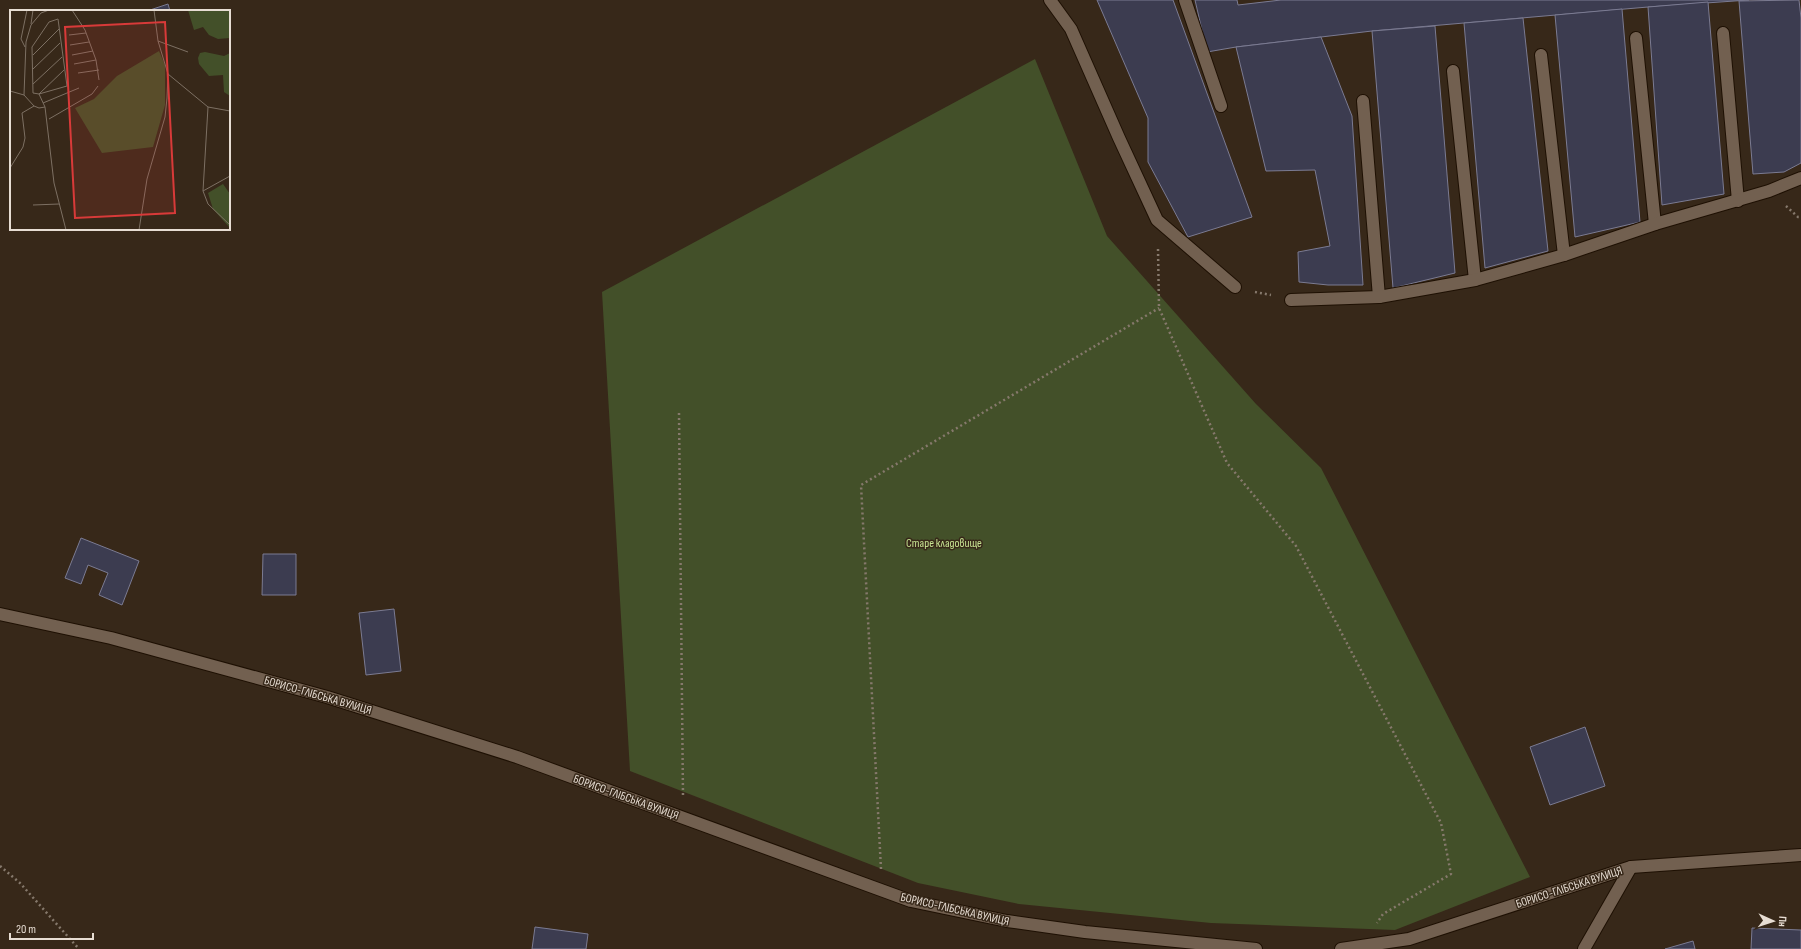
<svg xmlns="http://www.w3.org/2000/svg" width="1801" height="949" font-family="'Sofia Sans Condensed',sans-serif">
	<rect width="100%" height="100%" fill="#372819"/>
	<polygon fill="#435029" points="1035,59 1107,236 1256,404 1321,468 1530,877 1395,930 1211,923 1019,904 918,883 630,771 602,292"/>
	<g fill="#3c3c50" stroke="#7b7b92">
		<polygon points="1097,0 1173,0 1252,217 1188,237 1148,162 1148,118"/>
		<polygon points="1195,0 1237,0 1238,5 1281,0 1749,0 1648,7 1372,31 1236,47 1207,52"/>
		<polygon points="1799,0 1801,18 1801,163 1784,172 1753,174 1739,1"/>
		<polygon points="1708,2 1724,194 1662,205 1648,7"/>
		<polygon points="168,4 170,11 147,11"/>
		<polygon points="1622,9 1640,222 1575,237 1555,15"/>
		<polygon points="1523,18 1548,251 1485,268 1464,23"/>
		<polygon points="1435,26 1455,273 1393,288 1372,31"/>
		<polygon points="1321,37 1352,116 1363,285 1328,285 1299,282 1298,252 1330,246 1315,170 1266,171 1236,47"/>
		<polygon points="81,538 139,561 122,605 99,595 108,573 88,565 81,584 65,578"/>
		<polygon points="263,554 296,554 296,595 262,595"/>
		<polygon points="394,609 401,671 366,675 359,613"/>
		<polygon points="1585,727 1605,786 1550,805 1530,747"/>
		<polygon points="535,927 588,934 586,949 532,949"/>
		<polygon points="1752,928 1801,930 1801,949 1751,949"/>
		<polygon points="1693,941 1695,949 1665,949"/>
	</g>
	<g fill="none" stroke-linecap="round" stroke-linejoin="round">
		<g stroke="#1e1003" stroke-width="14">
			<g id="lane">
				<polyline points="1050,0 1071,29 1119,138 1157,220 1235,287"/>
				<polyline points="1185,0 1221,106"/>
				<polyline points="1723,33 1738,201"/>
				<polyline points="1636,38 1655,224"/>
				<polyline points="1541,55 1564,255"/>
				<polyline points="1453,71 1475,280"/>
				<polyline points="1363,101 1379,297"/>
				<polyline points="1291,300 1379,297 1475,280 1564,255 1655,224 1769,191 1801,178"/>
			</g>
		</g>
		<g stroke="#1e1003" stroke-width="14">
			<g id="street">
				<polyline points="0,614 111,638 327,697 517,757 911,901 1007,921 1085,932 1256,949"/>
				<polyline points="1341,949 1409,939 1631,867 1801,855"/>
				<polyline points="1584,949 1631,867"/>
			</g>
		</g>
		<g stroke="#86796c" stroke-width="2.5" stroke-dasharray="2 3" stroke-linecap="butt">
			<polyline points="1786,206 1798,217 1801,217"/>
			<polyline points="1158,249 1159,308 1227,463 1296,546 1441,823 1451,874 1383,914 1377,923"/>
			<polyline points="1255,292 1271,295"/>
			<polyline points="679,413 683,796"/>
			<polyline points="0,866 20,883 79,949"/>
			<polyline points="881,869 861,485 1159,308"/>
		</g>
		<use href="#lane" stroke="#726050" stroke-width="12"/>
		<use href="#street" stroke="#726050" stroke-width="12"/>
	</g>
	<g text-anchor="middle" stroke-width="3" stroke-linejoin="round" paint-order="stroke">
		<g font-size="12" fill="#c7e392" stroke="#372819">
			<text x="944" y="547">Старе кладовище</text>
		</g>
		<g font-size="12" fill="#e7ddd3" stroke="#372819">
			<text transform="translate(318 695) rotate(16)" y="4">БОРИСО-ГЛІБСЬКА ВУЛИЦЯ</text>
			<text transform="translate(626 797) rotate(20)" y="4">БОРИСО-ГЛІБСЬКА ВУЛИЦЯ</text>
			<text transform="translate(1569 887) rotate(-18)" y="4">БОРИСО-ГЛІБСЬКА ВУЛИЦЯ</text>
			<text transform="translate(955 909) rotate(13)" y="4">БОРИСО-ГЛІБСЬКА ВУЛИЦЯ</text>
		</g>
	</g>
	<g transform="translate(10 10)">
		<rect width="220" height="220" fill="#372819"/>
		<path d="M178 0H220V28L208 29 199 25 193 17 184 20ZM149 41 155 55V95L143 137 92 143 65 98 84 89 107 66ZM195 42 214 46 220 43V86L214 82 213 65 199 66 189 54 188 48 190 43ZM213 174 220 184V218L203 199 198 183Z" fill="#435029"/>
		<path fill="none" stroke="#7d7063" stroke-width="1" d="M39 0 31 3 21 15 16 32 14 85 24 96 29 98 35 97 44 173 56 220M62 0 75 20 86 50 89 70M21 14 23 0M59 25 76 23M148 31 178 42M60 35 79 32M15 37 11 29 17 0M23 45 49 19M62 45 83 41M64 54 86 50M23 59 50 33M68 63 89 60M158 64 198 97 220 101M23 74 52 47M0 81 14 85M29 84 57 76 48 9 39 12 22 37 23 83 29 84 35 97M29 84 54 60M33 93 69 78M198 97 193 181 198 194 220 215M39 109 82 84 88 76M0 158 13 137 15 128 12 103 24 96M193 181 220 166M23 195 49 194M129 220 137 169 155 107 157 88 158 64 148 31 144 0"/>
		<path fill="#d83a39" fill-opacity="0.15" stroke="#d83a39" stroke-width="2" d="M155 12 165 203 65 208 55 17Z"/>
		<rect width="220" height="220" fill="none" stroke="#e7ddd3" stroke-width="2"/>
	</g>
	<g transform="translate(1773 921) rotate(93)" stroke="#372819" stroke-width="3" paint-order="stroke">
	<path d="M0-3L7 15L0 10L-7 15Z" fill="#e7ddd3"/>
	<text y="-6" font-size="11" font-weight="bold" text-anchor="middle" fill="#e7ddd3">Пн</text>
	</g>
	<path d="M10 933v6h83v-6" fill="none" stroke="#e7ddd3" stroke-width="2"/>
	<text x="16" y="933" font-size="12" fill="#e7ddd3" stroke="#372819" stroke-width="3" paint-order="stroke">20 m</text>
</svg>
